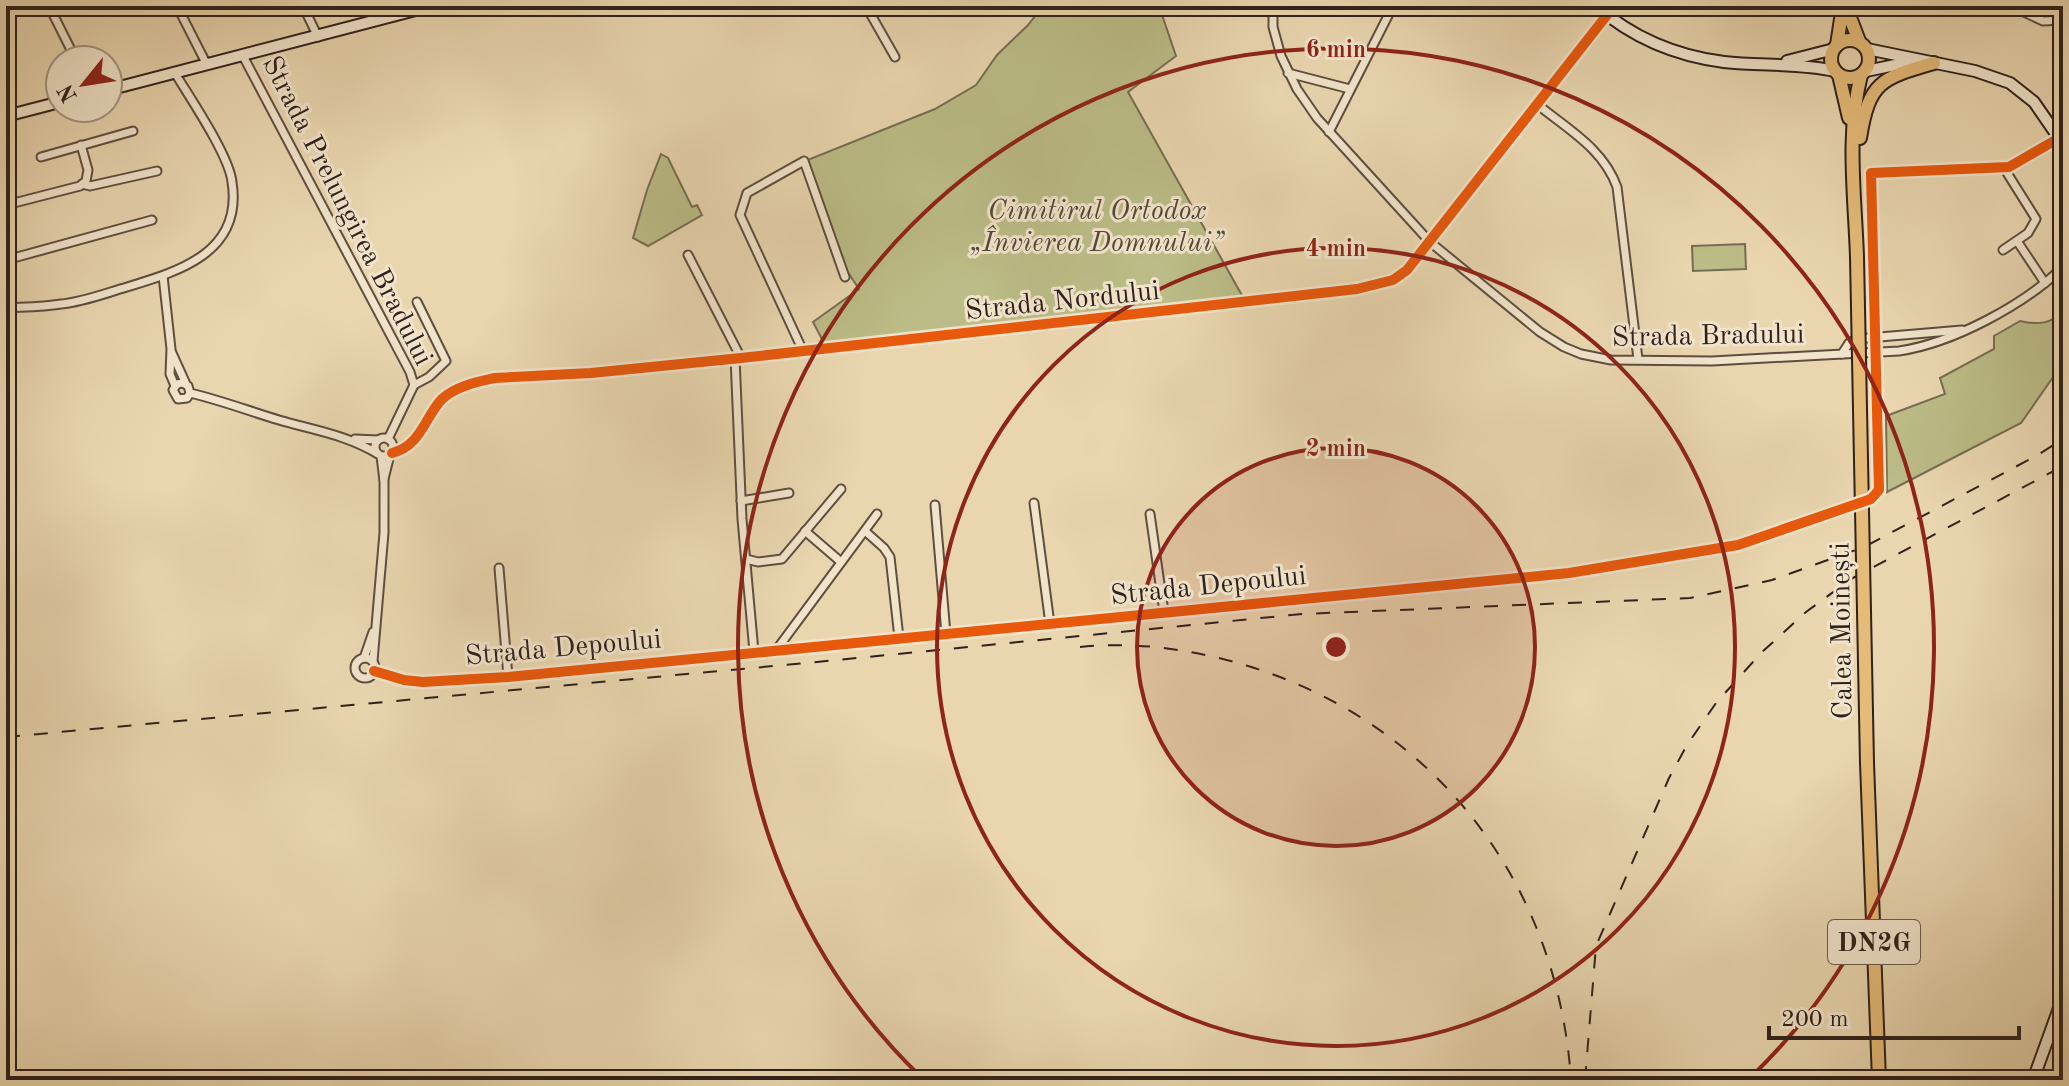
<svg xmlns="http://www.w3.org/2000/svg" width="2069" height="1086" font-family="'Old Standard TT',serif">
	<rect width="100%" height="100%" fill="#e9d6af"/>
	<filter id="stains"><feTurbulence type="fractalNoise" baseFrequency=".0025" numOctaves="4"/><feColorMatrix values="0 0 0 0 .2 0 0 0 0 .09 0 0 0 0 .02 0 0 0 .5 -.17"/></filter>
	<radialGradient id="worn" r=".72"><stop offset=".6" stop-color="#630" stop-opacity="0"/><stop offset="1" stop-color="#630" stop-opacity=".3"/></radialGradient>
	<g fill="#bbbc87" stroke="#756e52" stroke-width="2">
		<polygon points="1043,6 1159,6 1176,56 1128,92 1244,299 825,345 813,322 859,289 849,274 845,277 805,161 935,109 976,85 997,55 1028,25"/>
		<polygon points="661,154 668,158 692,207 697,205 702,215 648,246 633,238 647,190"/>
		<polygon points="1745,244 1746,269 1693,271 1692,246"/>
		<path d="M2063 310V363L2021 423 1887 492 1886 416 1945 394 1940 378 1994 349V336L2020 321C2036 325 2052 325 2063 310Z"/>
	</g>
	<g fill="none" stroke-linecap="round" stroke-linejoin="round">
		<g stroke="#5e4e41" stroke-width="11">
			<g id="street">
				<polyline points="49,6 76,60"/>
				<polyline points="177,6 207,65"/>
				<polyline points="303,6 318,37"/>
				<polyline points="866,6 895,57"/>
				<path d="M1273 6V27L1281 56 1297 89 1317 118 1430 242 1540 332 1564 347 1581 354 1611 360 1712 361 1899 351C1953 343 2024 305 2063 267"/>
				<polyline points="2011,6 2043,21 2063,20"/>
				<polyline points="243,56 410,372 414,385"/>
				<polyline points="1288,73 1350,89"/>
				<path d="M1537 104C1567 129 1603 148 1617 187L1638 359"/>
				<polyline points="1329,132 1393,6"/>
				<polyline points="41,157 133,131"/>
				<polyline points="82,184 90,186 157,171"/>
				<polyline points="6,205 80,186 86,181 88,170 81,145"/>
				<polyline points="2017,241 2045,283"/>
				<polyline points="2003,250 2028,233 2036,219 2004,168"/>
				<polyline points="688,255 741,358"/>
				<polyline points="6,260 152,220"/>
				<polyline points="163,276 171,349 170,374 175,386"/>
				<path d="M6 308C24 307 43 307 61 304 83 302 106 293 127 287 180 271 243 252 232 182 229 155 190 98 175 73"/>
				<polyline points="803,351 740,215 747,193 804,161 845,277"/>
				<polyline points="172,353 186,384"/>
				<polyline points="1842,354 1849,343 1856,339 1962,330"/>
				<polyline points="735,358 742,519 754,652"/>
				<polyline points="414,385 429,377 446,361 417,302"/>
				<path d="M190 393 188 386 183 383 177 384 173 390 178 399 187 398 190 393C220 400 249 411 279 420 313 430 347 435 378 454"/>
				<circle cx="384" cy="447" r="9"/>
				<polyline points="355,439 378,440"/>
				<polyline points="388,439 414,385"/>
				<path d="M392 453C421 446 424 418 442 399 456 386 477 382 495 378L591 373 741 358 1357 289 1393 280 1407 270 1607 15"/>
				<polyline points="384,479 390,455"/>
				<polyline points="741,501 789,493"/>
				<polyline points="1034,503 1050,624"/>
				<polyline points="935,505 946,634"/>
				<polyline points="1150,514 1164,612"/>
				<polyline points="805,531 841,562"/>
				<polyline points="865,531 884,548 890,557 899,638"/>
				<polyline points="746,559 758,562 782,559 841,489"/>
				<polyline points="499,568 508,677"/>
				<polyline points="777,649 877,514"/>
				<circle cx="365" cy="668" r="10"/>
				<polyline points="364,658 373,632"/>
				<polyline points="373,661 384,533 384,481 381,456"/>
				<polyline points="374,671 404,680 423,682 508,677 1569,573 1738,545 1871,499 1879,490 1871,173 2009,167 2059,138"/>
			</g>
		</g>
		<g stroke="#2f211c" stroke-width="14">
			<g id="secondary">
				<path d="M1596 6C1633 38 1676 56 1724 62 1761 66 1799 63 1835 71"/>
				<polyline points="1867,49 1975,71 2010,83 2034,102 2063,144"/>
				<polyline points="1787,61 1834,49"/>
				<polyline points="1866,71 1910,62"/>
				<polyline points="108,90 431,6"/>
				<polyline points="6,116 60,102"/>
				<polyline points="2033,1080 2063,997"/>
			</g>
		</g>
		<g stroke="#2f211c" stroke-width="16">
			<g id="primary">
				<polyline points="1846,7 1859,41"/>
				<circle cx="1850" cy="59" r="19"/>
				<polyline points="1837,45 1843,6"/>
				<polyline points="1839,75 1849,118"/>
				<path d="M1860 138C1869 82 1881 78 1934 63"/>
				<path d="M1857 257C1855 197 1846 134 1861 75"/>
				<polyline points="1867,763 1879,1080"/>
			</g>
		</g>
		<use href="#street" stroke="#f1e4cb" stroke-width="7"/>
		<use href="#secondary" stroke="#f1e4cb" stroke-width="10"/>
		<use href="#primary" stroke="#e4bb78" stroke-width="12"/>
		<g stroke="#2f211c" stroke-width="2" stroke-dasharray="14 14" stroke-linecap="butt">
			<path d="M1080 647C1136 641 1196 650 1248 666 1437 724 1558 885 1571 1080"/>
			<polyline points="6,737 817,662 1302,614 1690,598 1772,580 1864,547 2036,456 2063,439"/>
			<polyline points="1585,1080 1596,946 1669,778 1687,745 1716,703 1761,653 1806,612 1851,579 2063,466"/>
		</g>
		<g stroke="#2f211c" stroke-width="16" stroke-linecap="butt">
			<polyline id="primary-bridge" points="1857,257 1867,763"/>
		</g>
		<use href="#primary-bridge" stroke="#e4bb78" stroke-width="12"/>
		<g stroke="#f1e4cb" stroke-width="15">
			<g id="cycleway">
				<path d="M392 453C421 446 424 418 442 399 456 386 477 382 495 378L591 373 741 358 1357 289 1393 280 1407 270 1614 6"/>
				<polyline points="374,671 404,680 423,682 508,677 1569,573 1738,545 1871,499 1879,490 1871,173 2009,167 2059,138"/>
			</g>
		</g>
		<use href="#cycleway" stroke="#e8590c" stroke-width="10"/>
	</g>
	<circle cx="1336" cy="647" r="199" fill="#8f2418" fill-opacity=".12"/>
	<g fill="none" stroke="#8f2418" stroke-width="4">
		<circle cx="1336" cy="647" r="199"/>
		<circle cx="1336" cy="647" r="399"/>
		<path d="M921 1077A598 598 0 1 1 1751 1077"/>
	</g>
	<g text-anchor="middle" stroke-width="6" stroke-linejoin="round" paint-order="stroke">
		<rect fill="#f1e4cb" stroke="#695c50" stroke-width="2" x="1828" y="920" width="92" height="44" rx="6"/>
		<g font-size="26" font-weight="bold" fill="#2f211c">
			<text x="1874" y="951">DN2G</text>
		</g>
		<g font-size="28" font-style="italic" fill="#524837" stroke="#f1e4cb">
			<text x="1097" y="219">Cimitirul Ortodox<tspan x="1097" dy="32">„Învierea Domnului”</tspan></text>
		</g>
		<g font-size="28" fill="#2f211c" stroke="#f1e4cb">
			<text transform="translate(349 210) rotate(63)" y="10">Strada Prelungirea Bradului</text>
			<text transform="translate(1062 299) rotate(-6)" y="10">Strada Nordului</text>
			<text transform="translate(1708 334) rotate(-1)" y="10">Strada Bradului</text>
			<text transform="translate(1208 584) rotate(-6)" y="10">Strada Depoului</text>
			<text transform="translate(1840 631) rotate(-91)" y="10">Calea Moinești</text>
			<text transform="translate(563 646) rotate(-5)" y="10">Strada Depoului</text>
		</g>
	</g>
	<circle cx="1336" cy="647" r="12" fill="#8f2418" stroke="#f1e4cb" stroke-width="4"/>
	<g font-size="24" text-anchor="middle" font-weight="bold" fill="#8f2418" stroke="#f1e4cb" stroke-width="6" stroke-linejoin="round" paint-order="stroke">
		<text x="1336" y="57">6 min</text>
		<text x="1336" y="256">4 min</text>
		<text x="1336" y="456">2 min</text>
	</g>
	<rect width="2069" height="1086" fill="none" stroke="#e9d6af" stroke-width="32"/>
	<rect x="8" y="8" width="2053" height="1070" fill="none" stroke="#2f211c" stroke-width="4"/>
	<rect x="16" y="16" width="2037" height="1054" fill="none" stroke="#2f211c" stroke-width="2"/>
	<g transform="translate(84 84) rotate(240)"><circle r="38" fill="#f1e4cb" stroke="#a39685" stroke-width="2"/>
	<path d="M0-6L14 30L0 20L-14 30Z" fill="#8f2418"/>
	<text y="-12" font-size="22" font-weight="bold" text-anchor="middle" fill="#2f211c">N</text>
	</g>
	<path d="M1769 1026v12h250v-12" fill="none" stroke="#2f211c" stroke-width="4"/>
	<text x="1781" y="1026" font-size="24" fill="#2f211c" stroke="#f1e4cb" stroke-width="6" paint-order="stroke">200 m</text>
	<rect width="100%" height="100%" filter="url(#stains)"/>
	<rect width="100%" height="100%" fill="url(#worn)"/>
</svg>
